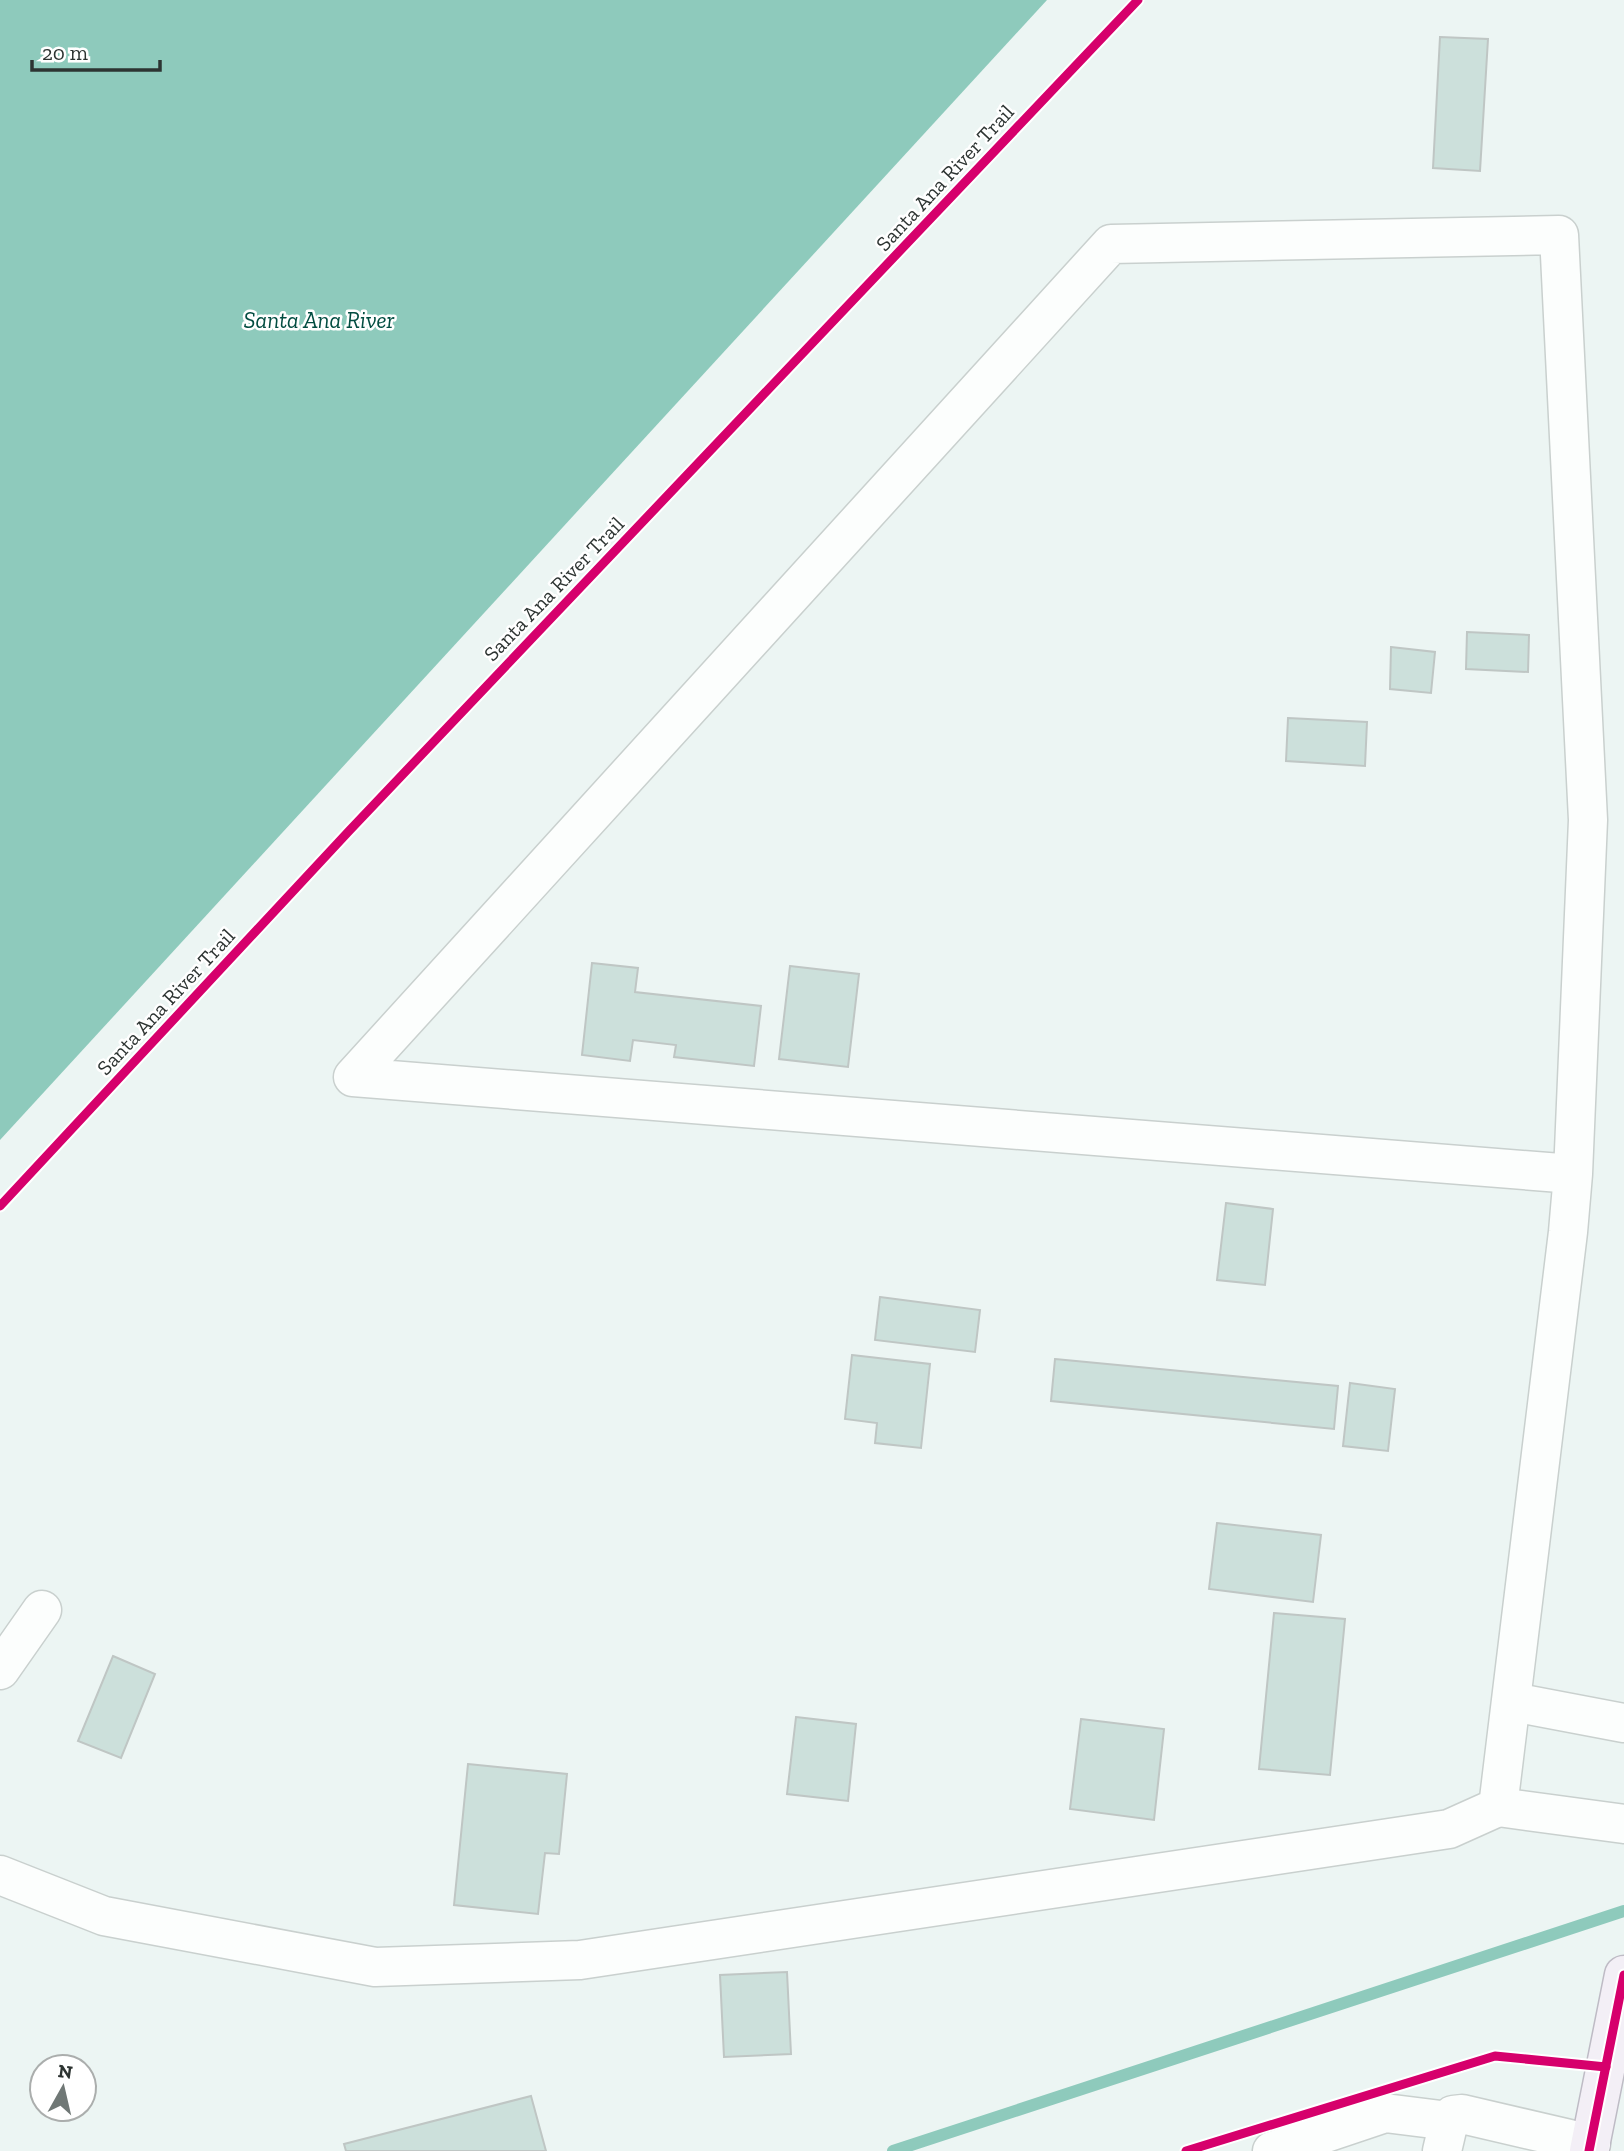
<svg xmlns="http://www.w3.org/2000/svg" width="1624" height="2151" font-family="'Zilla Slab',serif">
	<rect width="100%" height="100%" fill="#ecf5f3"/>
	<polygon fill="#8ecabc" points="0,0 1047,0 0,1140"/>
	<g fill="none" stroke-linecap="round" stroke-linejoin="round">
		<polyline stroke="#8ecabc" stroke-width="12" points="893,2151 1624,1911"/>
	</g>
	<g fill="#cce0db" stroke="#bfc6c4" stroke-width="2">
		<polygon points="1440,37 1488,39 1480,171 1433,168"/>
		<polygon points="1467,632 1529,635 1528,672 1466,669"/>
		<polygon points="1391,647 1435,652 1431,693 1390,689"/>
		<polygon points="1288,718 1367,722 1365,766 1286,761"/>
		<polygon points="592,963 638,968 635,992 761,1006 754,1066 674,1057 676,1045 633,1040 630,1061 582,1055"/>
		<polygon points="790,966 859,974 848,1067 779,1059"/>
		<polygon points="1226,1203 1273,1209 1265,1285 1217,1280"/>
		<polygon points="880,1297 980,1310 975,1352 875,1340"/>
		<polygon points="852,1355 930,1364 921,1448 875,1443 877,1423 845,1419"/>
		<polygon points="1055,1359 1338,1386 1334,1429 1051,1401"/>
		<polygon points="1350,1383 1395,1389 1388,1451 1343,1446"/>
		<polygon points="1217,1523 1321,1535 1313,1602 1209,1589"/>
		<polygon points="1274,1613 1345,1619 1330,1775 1259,1769"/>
		<polygon points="113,1656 155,1674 121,1758 78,1741"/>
		<polygon points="796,1717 856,1724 848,1801 787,1794"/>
		<polygon points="1081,1719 1164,1729 1154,1820 1070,1809"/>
		<polygon points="468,1764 567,1774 559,1854 545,1853 538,1914 454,1905"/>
		<polygon points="787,1972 791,2054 724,2057 720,1975"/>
		<polygon points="531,2096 546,2151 346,2151 344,2144"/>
	</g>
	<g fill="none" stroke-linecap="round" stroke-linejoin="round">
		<g stroke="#c9d0ce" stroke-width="41">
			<g id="minor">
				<polyline points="0,1670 42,1610"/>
				<polyline points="1513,1702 1624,1723"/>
				<polyline points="1498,1807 1624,1824"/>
				<polyline points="0,1875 104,1916 375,1967 580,1960 1449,1829 1498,1807 1568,1232 1573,1174 1588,820 1559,235 1111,244 353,1077 1573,1174"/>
				<polyline points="1272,2151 1385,2113 1449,2121"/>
				<polyline points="1442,2151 1449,2121 1453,2115 1462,2114 1591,2144"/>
			</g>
		</g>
		<g stroke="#bebbc5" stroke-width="41">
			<polyline id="major" points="1589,2151 1624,1975"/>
		</g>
		<use href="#minor" stroke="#fcfefd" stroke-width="38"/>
		<use href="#major" stroke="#f3eff6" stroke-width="38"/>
		<g stroke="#fff" stroke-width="13">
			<g id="cycleway">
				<polyline points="0,1206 349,831 1138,0"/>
				<polyline points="1186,2151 1495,2056 1606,2067"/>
				<polyline points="1589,2151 1624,1975"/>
			</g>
		</g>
		<use href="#cycleway" stroke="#d6006c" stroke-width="9"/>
	</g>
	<g text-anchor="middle" stroke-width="5" stroke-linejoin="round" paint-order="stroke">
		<g font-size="21" fill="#2d3432" stroke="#fff">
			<text transform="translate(945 178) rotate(-47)" y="7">Santa Ana River Trail</text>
			<text transform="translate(554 589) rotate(-46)" y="7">Santa Ana River Trail</text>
			<text transform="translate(166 1002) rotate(-47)" y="7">Santa Ana River Trail</text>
		</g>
		<g font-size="23" font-style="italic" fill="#024d41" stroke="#fff">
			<text x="319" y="328">Santa Ana River</text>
		</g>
	</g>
	<g transform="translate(63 2088) rotate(8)"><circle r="33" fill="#ffffff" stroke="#abaead" stroke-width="2"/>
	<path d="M0-5L12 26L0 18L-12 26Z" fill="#707876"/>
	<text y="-10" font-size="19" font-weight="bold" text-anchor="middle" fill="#2d3432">N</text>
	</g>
	<path d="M32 60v10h128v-10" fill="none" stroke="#2d3432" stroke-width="3.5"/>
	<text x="42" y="60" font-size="21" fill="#2d3432" stroke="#ffffff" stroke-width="5" paint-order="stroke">20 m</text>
</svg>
